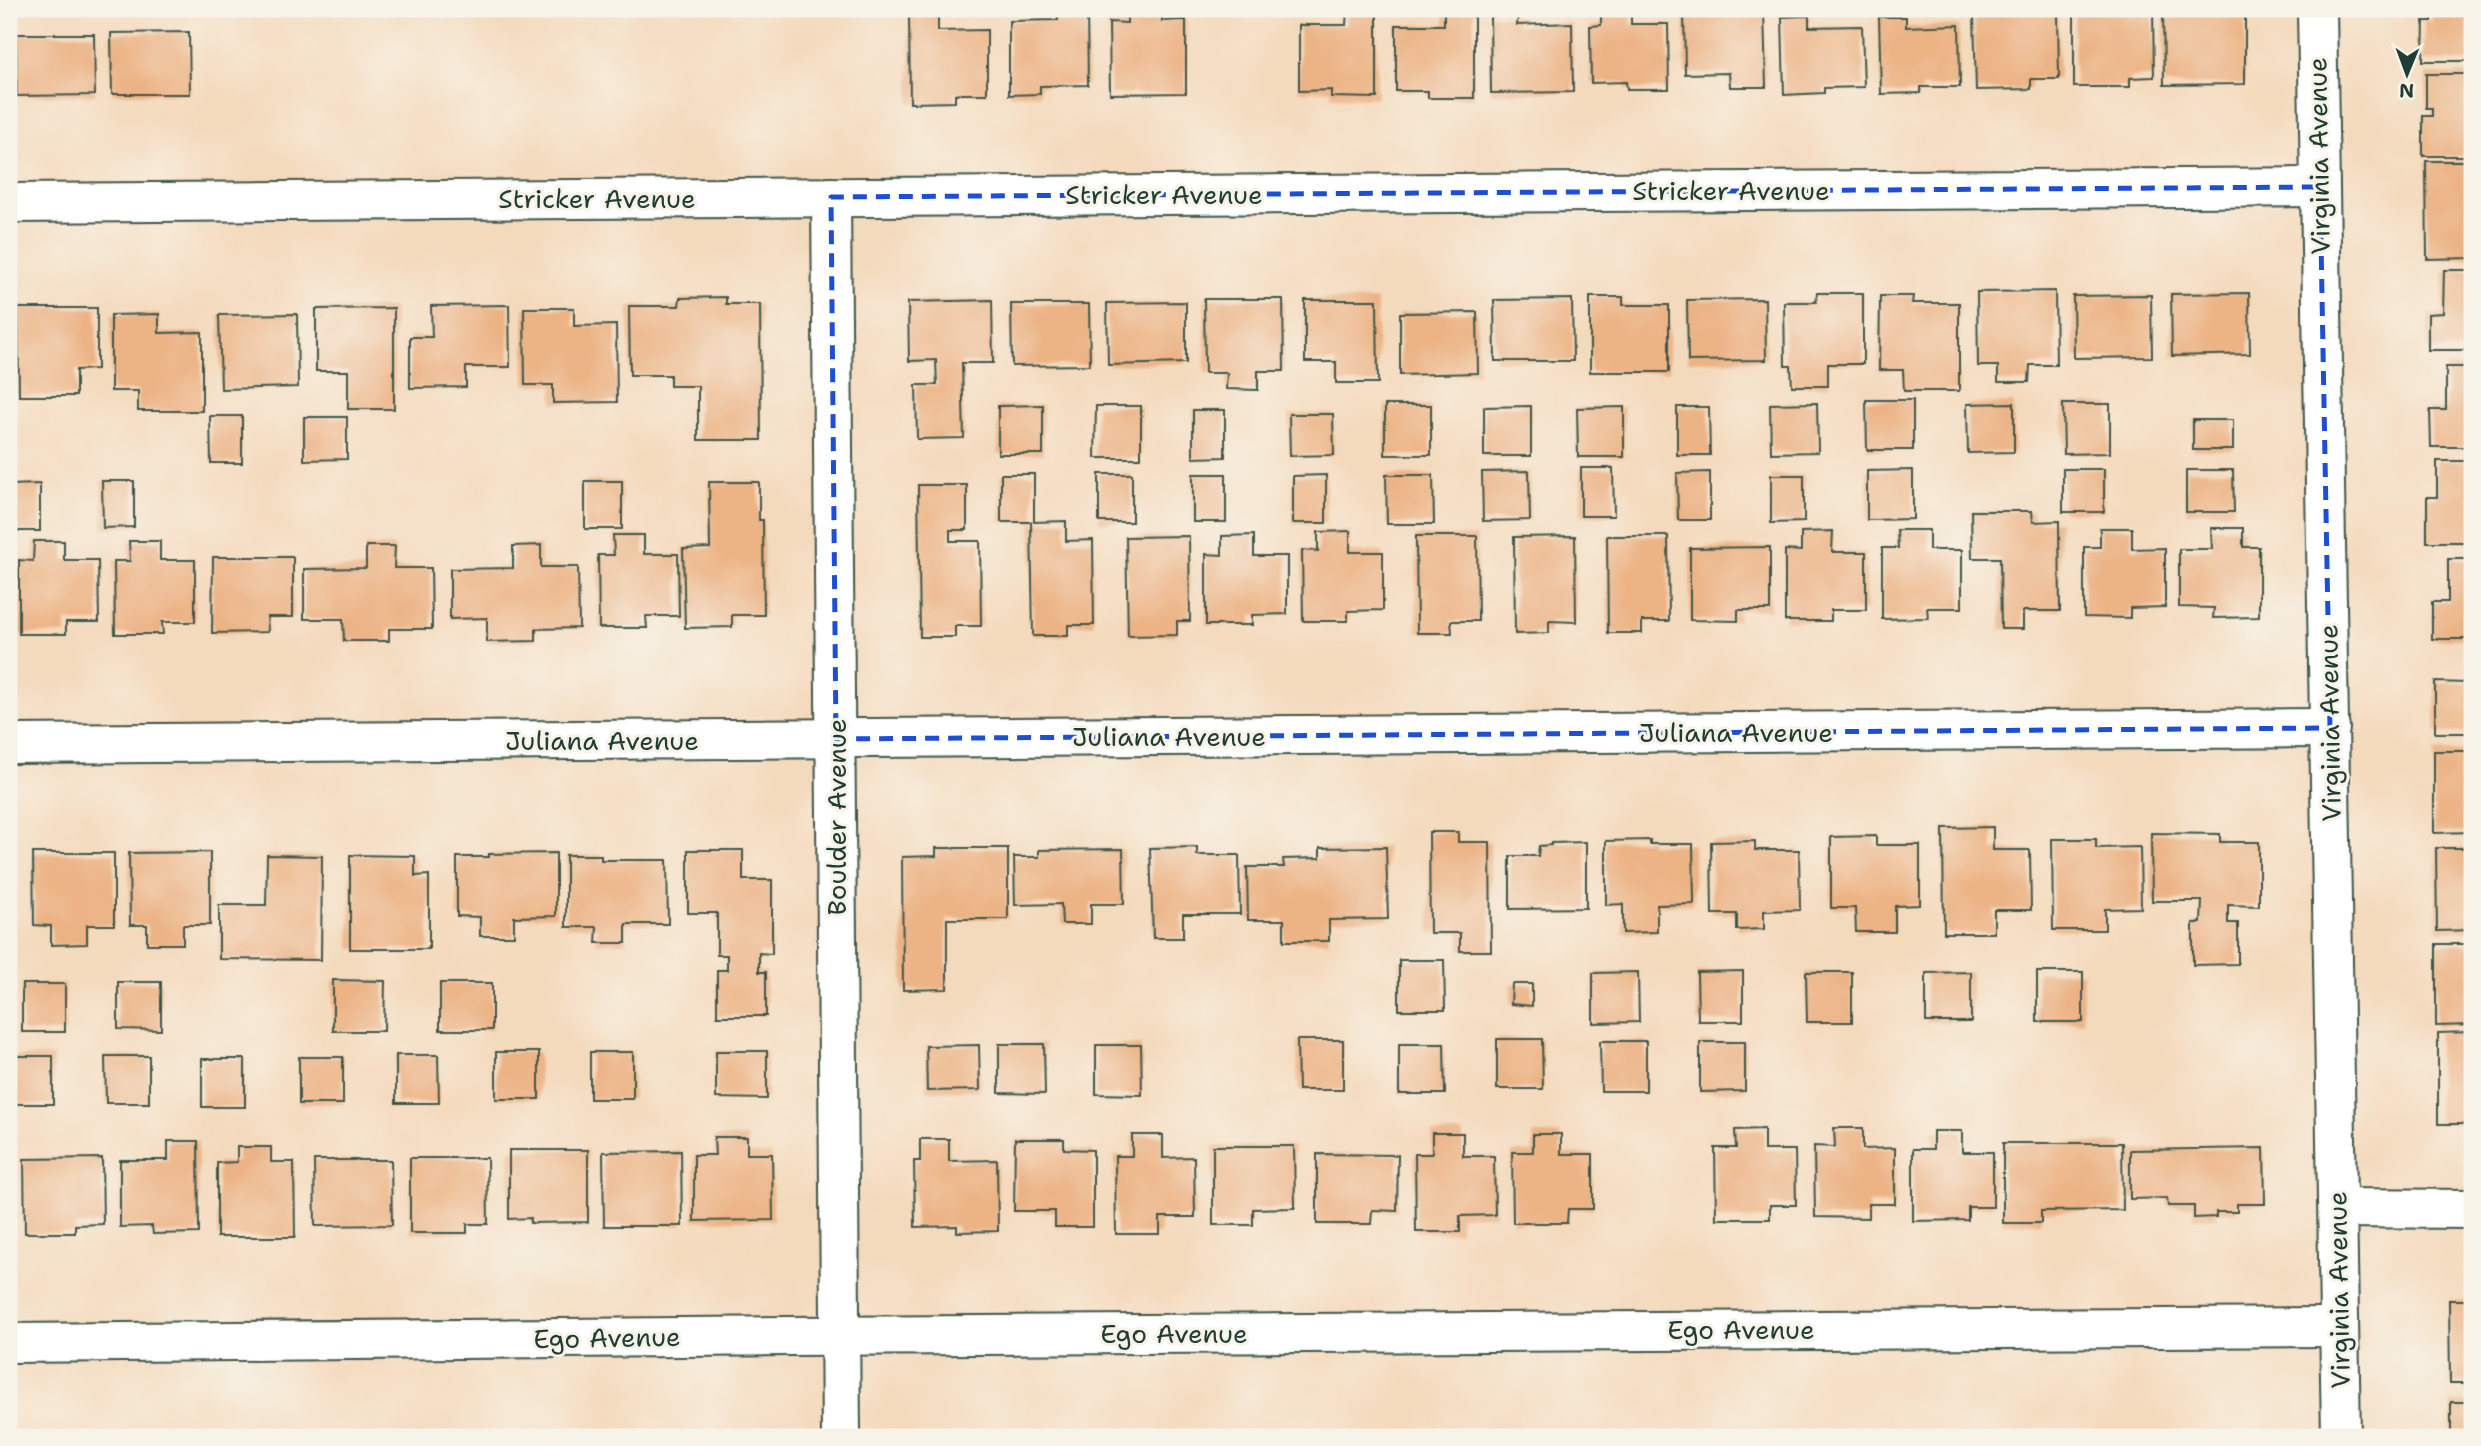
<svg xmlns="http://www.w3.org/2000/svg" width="2481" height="1446" font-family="'Shantell Sans',sans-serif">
	<rect width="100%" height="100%" fill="#f7f3e8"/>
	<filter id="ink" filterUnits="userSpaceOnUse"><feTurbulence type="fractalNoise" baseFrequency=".0143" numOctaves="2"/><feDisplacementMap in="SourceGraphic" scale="14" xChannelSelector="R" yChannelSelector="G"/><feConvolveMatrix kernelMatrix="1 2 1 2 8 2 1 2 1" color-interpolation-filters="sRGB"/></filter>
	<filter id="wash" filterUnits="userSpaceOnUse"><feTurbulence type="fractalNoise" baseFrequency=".00686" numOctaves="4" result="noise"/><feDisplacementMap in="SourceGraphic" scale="28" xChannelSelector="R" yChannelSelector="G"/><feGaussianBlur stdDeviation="1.57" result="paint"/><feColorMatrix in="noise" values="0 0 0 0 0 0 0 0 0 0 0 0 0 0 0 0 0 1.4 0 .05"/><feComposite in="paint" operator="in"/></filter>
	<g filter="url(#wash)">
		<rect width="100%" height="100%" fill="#f4dabd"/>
		<g id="blocks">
			<g fill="#ecb385">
				<polygon points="1058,9 1087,9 1088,85 1040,86 1040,94 1009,95 1009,21 1058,20"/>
				<polygon points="1127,9 1162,9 1162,21 1186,20 1186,93 1110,94 1109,22 1127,23"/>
				<polygon points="1347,9 1377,9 1377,98 1331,97 1331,90 1299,91 1299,25 1346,25"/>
				<polygon points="1444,9 1474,9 1474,98 1428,98 1428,91 1396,91 1396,25 1444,25"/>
				<polygon points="1698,9 1728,9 1728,11 1764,11 1766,87 1730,87 1729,73 1685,74 1684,11"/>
				<polygon points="1984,9 2046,9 2046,13 2058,14 2059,79 2031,79 2031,89 1976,90 1974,14 1984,14"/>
				<polygon points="2074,9 2153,9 2154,77 2130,78 2130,87 2074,87"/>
				<polygon points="2163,9 2245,9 2245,84 2164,85"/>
				<polygon points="2432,9 2472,9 2472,61 2423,61 2424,21 2432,21"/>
				<polygon points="1631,10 1631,24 1668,24 1669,89 1627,89 1626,82 1591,83 1590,26 1601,25 1601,11"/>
				<polygon points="909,14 938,14 938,31 987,30 987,94 955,94 955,102 910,103"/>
				<polygon points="1490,16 1518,16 1517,25 1572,23 1573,92 1491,93"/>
				<polygon points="1809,16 1809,27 1862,26 1864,87 1824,88 1824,93 1784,95 1782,17"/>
				<polygon points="1879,17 1906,17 1906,27 1959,25 1960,87 1921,87 1921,93 1881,94"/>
				<polygon points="189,32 190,94 112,94 111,33"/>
				<polygon points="16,34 94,34 95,95 17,96"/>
				<polygon points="2426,74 2472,74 2472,156 2423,156 2423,116 2432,116 2432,108 2426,108"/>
				<polygon points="2426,161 2472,161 2472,258 2427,259"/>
				<polygon points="2444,270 2472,270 2472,350 2428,350 2428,314 2443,313"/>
				<polygon points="2055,291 2056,365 2030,365 2029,382 1998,382 1998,366 1978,366 1977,292"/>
				<polygon points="1817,293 1863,293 1863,364 1828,364 1828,386 1792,386 1791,366 1785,366 1784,302 1816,302"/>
				<polygon points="2249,293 2250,354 2172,356 2171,294"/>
				<polygon points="2151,295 2152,357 2074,358 2073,296"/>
				<polygon points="1880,296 1913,296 1912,303 1959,303 1959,391 1904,391 1903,370 1879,370"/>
				<polygon points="726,297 726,304 760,304 761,440 698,440 698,386 670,386 670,375 630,375 629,306 679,306 680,298"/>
				<polygon points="1590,297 1623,297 1623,305 1669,305 1669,372 1590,372"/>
				<polygon points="1204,299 1283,299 1284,371 1258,371 1258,390 1226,389 1227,373 1205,373"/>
				<polygon points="1572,299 1573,361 1495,361 1494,300"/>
				<polygon points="1765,299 1766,360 1688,361 1687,300"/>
				<polygon points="992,300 993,363 962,363 964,438 917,439 916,385 937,385 936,360 909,361 908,302"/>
				<polygon points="1305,300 1377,300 1378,383 1336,383 1336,362 1305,362"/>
				<polygon points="1186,302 1186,363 1108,365 1107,303"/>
				<polygon points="1011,304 1089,304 1090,365 1012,366"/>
				<polygon points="509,305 510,367 466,367 466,387 410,388 410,337 432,337 431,306"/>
				<polygon points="18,308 97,308 97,369 76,370 76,396 19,396"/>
				<polygon points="394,308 394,409 348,409 348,371 316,371 316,309"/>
				<polygon points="524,308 574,308 574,326 616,325 617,402 553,403 553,385 525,385"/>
				<polygon points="1477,312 1478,373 1400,375 1400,313"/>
				<polygon points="159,314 159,333 202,332 202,411 138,411 138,391 111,391 111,315"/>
				<polygon points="297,314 298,387 221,389 219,315"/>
				<polygon points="2446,367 2472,367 2472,447 2431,447 2430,410 2446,410"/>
				<polygon points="1866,400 1913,400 1913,450 1867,450"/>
				<polygon points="1817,403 1818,452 1771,453 1770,404"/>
				<polygon points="2014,403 2014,452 1968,453 1967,404"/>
				<polygon points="2063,404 2110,404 2110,453 2064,454"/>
				<polygon points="1043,405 1043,454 998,454 998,406"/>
				<rect x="1385" y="405" width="46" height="50"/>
				<polygon points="1096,406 1141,406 1141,458 1095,458"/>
				<polygon points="1531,406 1531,456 1484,456 1484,407"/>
				<polygon points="1624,407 1624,457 1578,457 1577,408"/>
				<polygon points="1677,407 1709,407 1710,455 1677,455"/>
				<polygon points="1193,410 1225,410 1225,457 1193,458"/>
				<polygon points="1289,414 1333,414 1334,455 1290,456"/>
				<polygon points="210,416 242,416 242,463 211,463"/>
				<polygon points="304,417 347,417 347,459 304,460"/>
				<rect x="2193" y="420" width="40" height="30"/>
				<polygon points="2437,461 2472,461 2472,542 2427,542 2427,497 2437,497"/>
				<polygon points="1581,468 1613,468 1614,516 1581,516"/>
				<rect x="2063" y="469" width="41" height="43"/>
				<polygon points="1913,470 1913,519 1867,520 1867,471"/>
				<polygon points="2186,470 2233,470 2234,512 2186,512"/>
				<polygon points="1529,471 1530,520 1483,521 1482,472"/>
				<polygon points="1710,472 1710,520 1678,520 1677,473"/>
				<polygon points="1001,474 1034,474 1034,522 1066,521 1066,541 1093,540 1094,625 1068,625 1068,636 1033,636 1031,522 1001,522"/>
				<rect x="1099" y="474" width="33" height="48"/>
				<rect x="1193" y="474" width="33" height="48"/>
				<polygon points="1326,475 1326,523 1293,523 1293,476"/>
				<polygon points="1386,475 1433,475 1434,524 1387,524"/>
				<polygon points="1771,475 1804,475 1804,522 1771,523"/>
				<polygon points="102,481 134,481 134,527 103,528"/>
				<rect x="585" y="481" width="37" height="48"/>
				<polygon points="709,482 759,482 759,520 763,520 764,615 732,615 732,627 685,628 683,549 710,548"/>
				<polygon points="40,484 40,531 9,531 9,485"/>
				<polygon points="918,485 967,485 967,530 950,530 950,541 980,541 981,626 955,626 955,637 920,637"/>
				<polygon points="1971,511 2032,511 2033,522 2059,521 2060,611 2023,611 2023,629 2001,629 2000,558 1972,558"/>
				<polygon points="2100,528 2132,528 2132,549 2165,548 2165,607 2130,608 2130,618 2084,617 2084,547 2100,547"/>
				<polygon points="2211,528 2243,528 2243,547 2259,547 2259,617 2213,618 2214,608 2179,607 2179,549 2212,549"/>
				<polygon points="1897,530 1929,530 1929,550 1962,550 1962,608 1927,608 1928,618 1882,619 1882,548 1898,548"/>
				<polygon points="1350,531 1350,552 1383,552 1383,610 1348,611 1348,621 1303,621 1302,550 1318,551 1318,532"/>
				<polygon points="1833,531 1832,552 1866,552 1866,610 1831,610 1831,621 1785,621 1785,550 1801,551 1801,532"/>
				<polygon points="613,535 644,535 644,554 678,554 679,616 646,616 647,628 599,628 598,555 614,555"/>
				<polygon points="1254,535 1254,556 1287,556 1287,614 1252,615 1252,625 1206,625 1206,554 1222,555 1222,536"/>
				<polygon points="1189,536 1190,621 1177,621 1177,635 1128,636 1126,537"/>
				<polygon points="1416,536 1477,536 1478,621 1451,621 1452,633 1417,633"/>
				<polygon points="1575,536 1576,622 1549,621 1549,633 1515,634 1514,537"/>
				<polygon points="1607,536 1668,536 1669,621 1642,621 1642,633 1608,633"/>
				<polygon points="34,541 64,541 64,560 98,560 99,622 66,622 66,634 19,634 19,560 33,561"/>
				<polygon points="129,541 160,541 160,560 195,560 195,622 162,622 163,634 115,634 114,561 130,561"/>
				<polygon points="541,545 541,567 578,567 579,628 536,629 536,641 487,642 487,618 450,619 450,569 513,568 513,546"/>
				<polygon points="366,546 395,546 394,568 431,568 432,629 389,629 389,641 344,641 343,619 304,619 304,569 366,568"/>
				<polygon points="1770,547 1770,610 1738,610 1738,621 1690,620 1690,548"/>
				<polygon points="213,557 293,557 293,617 267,617 268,632 212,633"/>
				<polygon points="2448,559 2472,559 2472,639 2432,639 2432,602 2448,602"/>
				<polygon points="2467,643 2472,643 2472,733 2435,733 2435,682 2467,683"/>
				<polygon points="2434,751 2472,751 2472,832 2434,833"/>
				<polygon points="1993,827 1993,850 2030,850 2031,910 1994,910 1994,933 1944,933 1943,828"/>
				<polygon points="1429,832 1458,832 1458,842 1490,842 1491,951 1460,951 1460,933 1430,933"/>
				<polygon points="2151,833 2220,834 2220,842 2259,842 2259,906 2228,905 2228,923 2238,923 2238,964 2193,965 2193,923 2201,923 2202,901 2152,901"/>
				<polygon points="1876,836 1876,845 1920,845 1920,905 1895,906 1895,932 1856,932 1855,908 1831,908 1831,837"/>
				<polygon points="2052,839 2096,839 2096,848 2140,847 2141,908 2105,909 2105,930 2053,930"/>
				<polygon points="1650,840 1650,844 1693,844 1694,904 1657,905 1657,932 1623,933 1623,904 1606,905 1606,841"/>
				<polygon points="1755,841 1755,850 1799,850 1800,910 1764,911 1764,929 1737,930 1737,914 1712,914 1711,842"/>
				<polygon points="1586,842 1586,908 1510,909 1510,856 1538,856 1539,846 1551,845 1551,843"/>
				<polygon points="1197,847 1197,855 1239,855 1240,914 1183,914 1183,938 1153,938 1150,848"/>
				<polygon points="1386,847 1388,919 1329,920 1329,941 1284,941 1284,920 1248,920 1247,867 1284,867 1283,859 1320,858 1320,848"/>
				<polygon points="936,848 1008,848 1008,919 947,919 947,989 903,990 902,857 936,856"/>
				<polygon points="2436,848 2472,848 2472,930 2437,931"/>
				<polygon points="1123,849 1124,904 1091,904 1091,924 1062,924 1061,904 1015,905 1014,857 1039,857 1039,850"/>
				<polygon points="688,850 743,850 743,880 772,880 772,954 759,953 759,972 766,972 766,1016 717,1016 717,970 727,970 727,955 717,955 717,913 688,913"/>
				<polygon points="210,852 210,925 183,925 183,944 147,944 147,925 130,925 129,853"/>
				<rect x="9" y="853" width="6" height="57"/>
				<polygon points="33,853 114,853 114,925 87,925 87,944 51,945 51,926 34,925"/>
				<polygon points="556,853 556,916 514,917 514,936 480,936 480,917 457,916 457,857 489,857 489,854"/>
				<polygon points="267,855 322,856 321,960 219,959 219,905 266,905"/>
				<polygon points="350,855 415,856 415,876 429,875 429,949 350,949"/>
				<polygon points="566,855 601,855 601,860 667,860 668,924 626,924 626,943 596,943 597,927 566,927"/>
				<polygon points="2436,944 2472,944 2472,1025 2436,1026"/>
				<polygon points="1399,960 1444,960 1445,1010 1399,1010"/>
				<polygon points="1743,971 1743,1021 1698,1021 1697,972"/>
				<polygon points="1638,972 1639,1022 1593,1023 1593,973"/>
				<polygon points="1806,972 1852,972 1852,1022 1807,1022"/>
				<polygon points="1971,972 1971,1022 1926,1022 1926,973"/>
				<rect x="2037" y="972" width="46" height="50"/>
				<polygon points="333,980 385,981 384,1031 333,1031"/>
				<polygon points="118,982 161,982 161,1030 118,1029"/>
				<rect x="440" y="983" width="52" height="47"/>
				<rect x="22" y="984" width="43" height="48"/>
				<polygon points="1512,984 1532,984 1532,1006 1511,1004"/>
				<polygon points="2472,1032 2472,1124 2438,1124 2438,1033"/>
				<polygon points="1497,1039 1542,1039 1543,1089 1497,1089"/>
				<polygon points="1297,1040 1343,1040 1343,1090 1298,1090"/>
				<polygon points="1600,1041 1646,1041 1646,1091 1601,1091"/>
				<polygon points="1700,1042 1745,1042 1745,1091 1700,1092"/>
				<polygon points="999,1044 1044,1044 1045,1094 999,1093"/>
				<polygon points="1399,1044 1444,1044 1445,1094 1399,1094"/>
				<polygon points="979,1045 980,1090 927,1091 926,1046"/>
				<polygon points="1096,1045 1141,1045 1142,1095 1096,1094"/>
				<polygon points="716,1051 767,1051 767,1099 716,1098"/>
				<rect x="496" y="1052" width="43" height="47"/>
				<rect x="590" y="1052" width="43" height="47"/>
				<polygon points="396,1055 438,1055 439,1103 396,1103"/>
				<polygon points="10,1056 53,1056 53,1104 11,1104"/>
				<polygon points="105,1056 149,1056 149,1103 106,1103"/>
				<rect x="299" y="1057" width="44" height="47"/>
				<rect x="202" y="1059" width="43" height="48"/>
				<polygon points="1834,1128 1863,1128 1863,1149 1895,1148 1895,1204 1869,1204 1869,1218 1815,1217 1814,1146 1835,1147"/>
				<polygon points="1764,1129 1764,1150 1795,1150 1796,1205 1770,1205 1770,1219 1716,1219 1715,1148 1736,1148 1735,1130"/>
				<polygon points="1933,1131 1962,1131 1962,1152 1993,1152 1993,1207 1968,1207 1968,1220 1913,1221 1913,1149 1933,1149"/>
				<polygon points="1432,1133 1463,1133 1463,1156 1494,1156 1495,1215 1460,1216 1460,1232 1416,1232 1415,1154 1432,1154"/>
				<polygon points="1533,1134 1561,1134 1561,1154 1593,1154 1593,1209 1568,1209 1567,1223 1513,1223 1512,1152 1533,1152"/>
				<polygon points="1132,1135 1163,1135 1163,1158 1194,1157 1195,1217 1160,1217 1160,1234 1116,1234 1115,1156 1132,1156"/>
				<polygon points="714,1137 747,1137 747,1154 772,1154 773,1220 694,1221 694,1155 715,1155"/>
				<polygon points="920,1139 949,1139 949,1161 997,1160 998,1231 957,1232 957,1226 915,1227 914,1161 920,1161"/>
				<polygon points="1015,1139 1064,1139 1064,1149 1093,1150 1093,1227 1055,1227 1055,1211 1014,1211"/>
				<polygon points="168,1141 198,1141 199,1233 153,1234 152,1226 120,1227 120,1160 168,1160"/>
				<polygon points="2003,1143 2122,1143 2123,1210 2041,1211 2041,1223 2003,1223"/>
				<polygon points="1213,1146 1294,1146 1295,1208 1253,1209 1253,1225 1213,1225"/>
				<polygon points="237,1147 271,1147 271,1162 294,1162 295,1237 217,1237 217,1163 237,1162"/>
				<polygon points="2264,1148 2265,1204 2237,1204 2237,1212 2216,1212 2216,1217 2194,1218 2194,1206 2168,1206 2167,1198 2130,1199 2130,1150"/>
				<polygon points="509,1150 588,1150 588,1222 530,1223 531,1218 509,1219"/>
				<polygon points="681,1151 682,1226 604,1226 603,1152"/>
				<polygon points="1317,1154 1398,1155 1397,1211 1372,1210 1371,1224 1317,1224"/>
				<polygon points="102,1158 103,1224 75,1225 75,1233 25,1233 24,1159"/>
				<polygon points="410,1158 487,1158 488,1224 467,1224 467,1233 410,1233"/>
				<polygon points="314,1160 391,1160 392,1225 315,1226"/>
				<polygon points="2449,1300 2472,1300 2472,1383 2450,1383"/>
				<rect x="2451" y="1402" width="21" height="35"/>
			</g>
		</g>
	</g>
	<g filter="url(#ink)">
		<use href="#blocks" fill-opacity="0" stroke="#3f5549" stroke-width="2"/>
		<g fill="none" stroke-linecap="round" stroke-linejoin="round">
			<g stroke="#3f5549" stroke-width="42">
				<g id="minor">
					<polyline points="2317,9 2341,1437"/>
					<polyline points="831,197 841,1437"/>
					<polyline points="9,203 2320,187"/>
					<polyline points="9,744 2330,728"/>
					<polyline points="2338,1208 2472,1209"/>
					<polyline points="9,1343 790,1336 2339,1327"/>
				</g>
			</g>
			<use href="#minor" stroke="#fff" stroke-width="38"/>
		</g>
	</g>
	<path fill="none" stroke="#1d4ed8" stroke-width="5" stroke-dasharray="14 9" stroke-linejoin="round" d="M2320 187 2330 728 836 739 831 197Z"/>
	<g text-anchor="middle" stroke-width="6" stroke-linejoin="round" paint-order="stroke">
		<g font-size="26" fill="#1f3d34" stroke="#f7f3e8">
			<text transform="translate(2319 156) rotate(-91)" y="9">Virginia Avenue</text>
			<text x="1731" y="200">Stricker Avenue</text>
			<text x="1164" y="204">Stricker Avenue</text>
			<text x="597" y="208">Stricker Avenue</text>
			<text transform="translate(2330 723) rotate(-91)" y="9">Virginia Avenue</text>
			<text x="1736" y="742">Juliana Avenue</text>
			<text x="1169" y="746">Juliana Avenue</text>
			<text x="602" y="750">Juliana Avenue</text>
			<text transform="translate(837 817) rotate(-90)" y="9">Boulder Avenue</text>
			<text transform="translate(2339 1290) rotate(-91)" y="9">Virginia Avenue</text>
			<text x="1741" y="1339">Ego Avenue</text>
			<text x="1174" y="1343">Ego Avenue</text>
			<text transform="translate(607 1338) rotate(-1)" y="9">Ego Avenue</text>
		</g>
	</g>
	<rect width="2481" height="1446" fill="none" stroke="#f7f3e8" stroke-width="35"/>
	<g transform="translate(2407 74) rotate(181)" stroke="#f7f3e8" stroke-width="5" paint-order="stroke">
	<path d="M0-5L12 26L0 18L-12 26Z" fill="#1f3d34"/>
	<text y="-10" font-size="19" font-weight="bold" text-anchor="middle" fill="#1f3d34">N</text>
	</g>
</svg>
